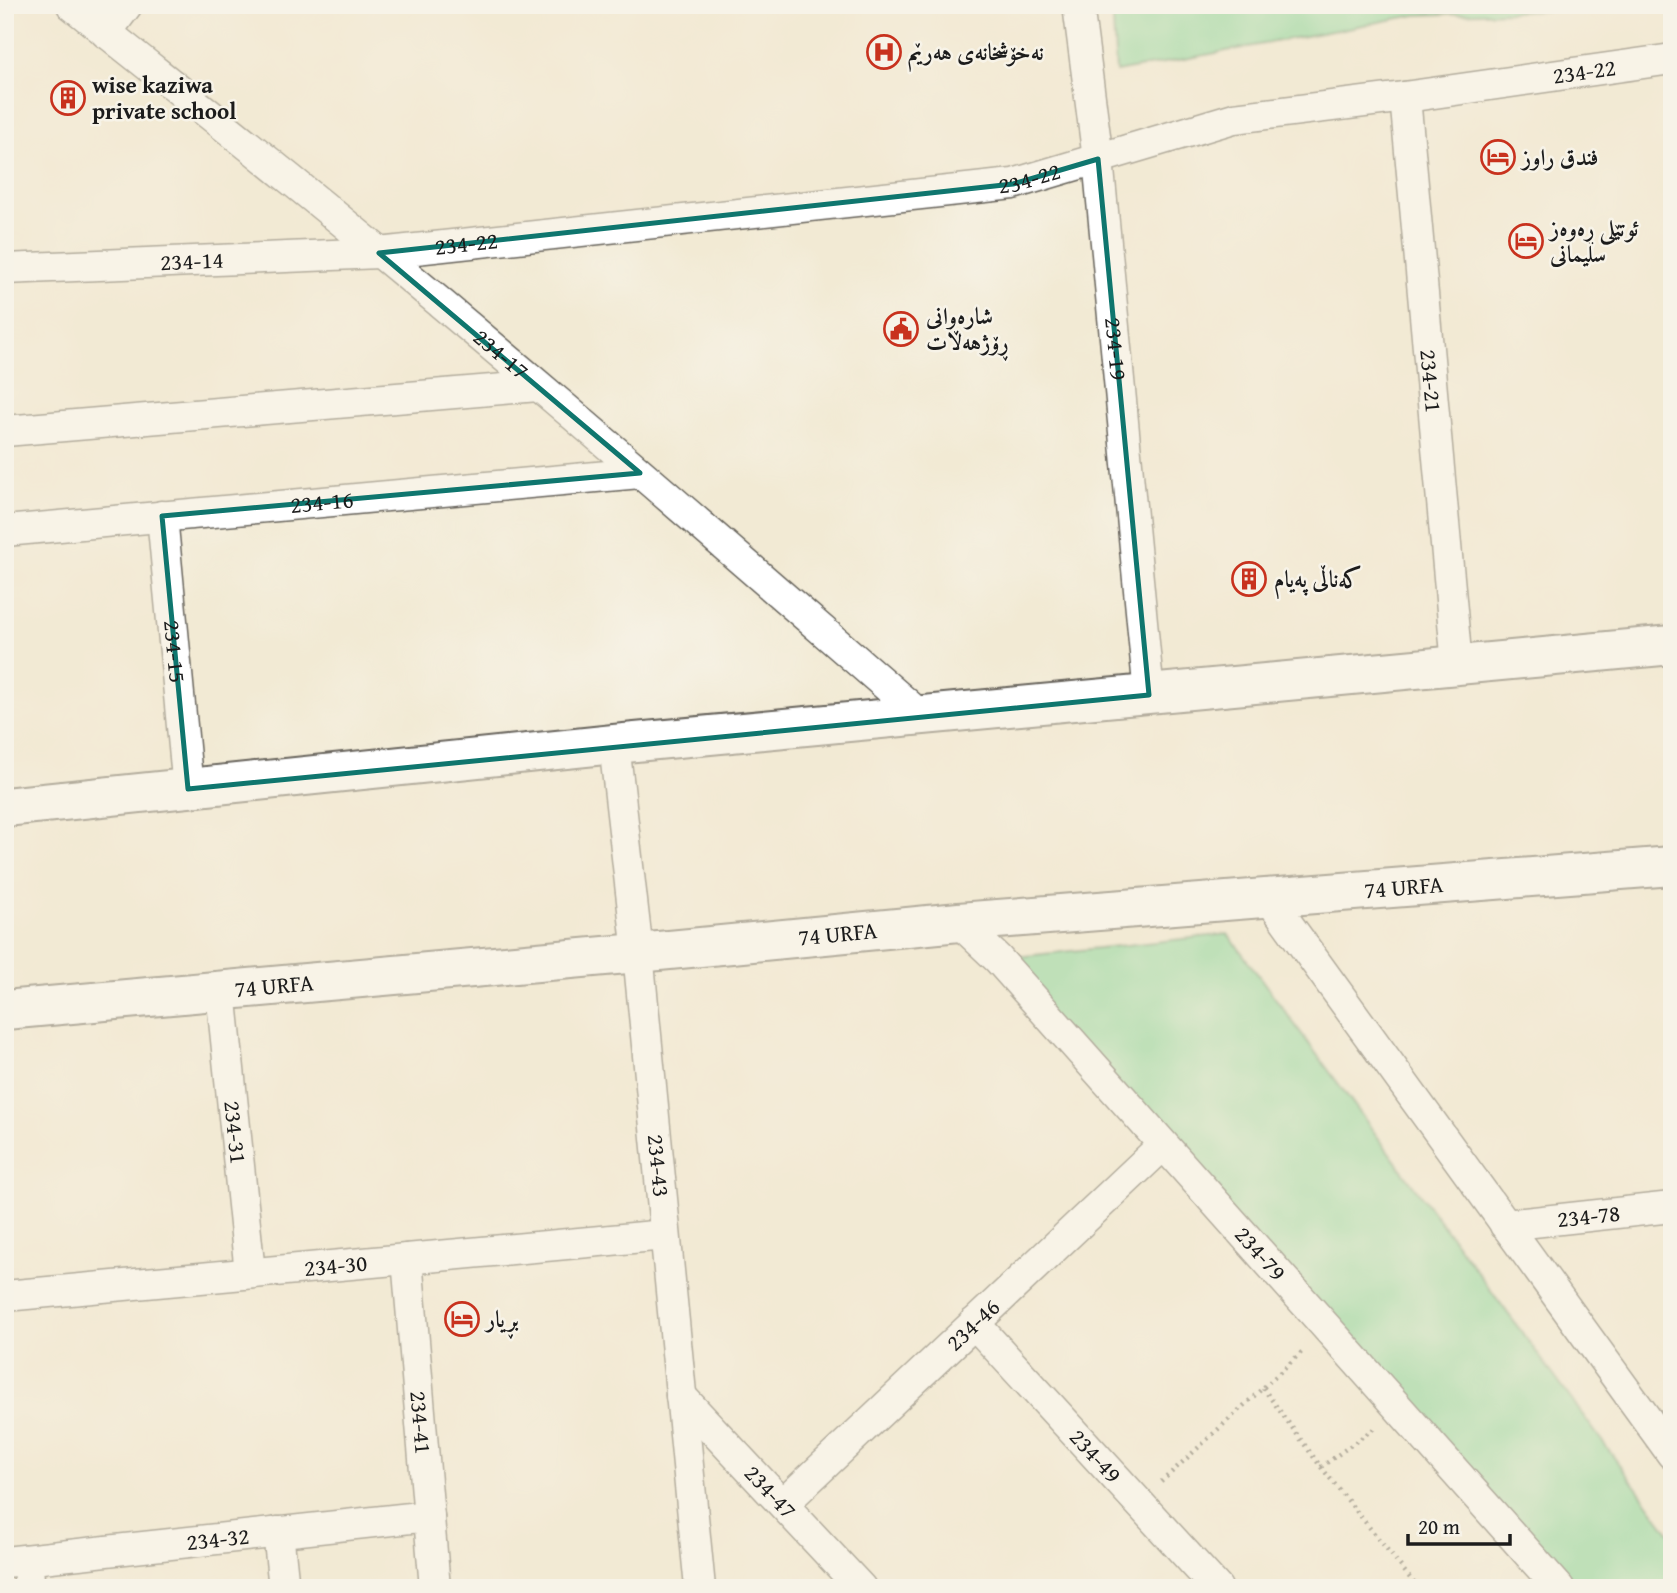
<svg xmlns="http://www.w3.org/2000/svg" width="1677" height="1593" font-family="'Gentium Book Plus',Amiri,serif">
	<rect width="100%" height="100%" fill="#f7f3e8"/>
	<filter id="ink" filterUnits="userSpaceOnUse"><feTurbulence type="fractalNoise" baseFrequency=".0143" numOctaves="2"/><feDisplacementMap in="SourceGraphic" scale="14" xChannelSelector="R" yChannelSelector="G"/><feConvolveMatrix kernelMatrix="1 2 1 2 8 2 1 2 1" color-interpolation-filters="sRGB"/></filter>
	<filter id="wash" filterUnits="userSpaceOnUse"><feTurbulence type="fractalNoise" baseFrequency=".00686" numOctaves="4" result="noise"/><feDisplacementMap in="SourceGraphic" scale="28" xChannelSelector="R" yChannelSelector="G"/><feGaussianBlur stdDeviation="1.57" result="paint"/><feColorMatrix in="noise" values="0 0 0 0 0 0 0 0 0 0 0 0 0 0 0 0 0 1.4 0 .05"/><feComposite in="paint" operator="in"/></filter>
	<g filter="url(#wash)">
		<rect width="100%" height="100%" fill="#f2ead4"/>
		<g fill="#81d698" stroke="#4e795a" stroke-width="2">
			<polygon points="1112,5 1672,5 1672,7 1416,15 1116,72"/>
			<polygon points="1228,934 1672,1536 1672,1588 1559,1588 998,959"/>
		</g>
	</g>
	<g filter="url(#ink)">
		<g fill="none" stroke-linecap="round" stroke-linejoin="round">
			<g stroke="#67645c" stroke-width="33">
				<g id="street">
					<path id="s1" d="M72 5C143 62 215 118 285 175 502 350 711 534 921 716"/>
					<path id="s2" d="M1078 5 1098 159 1149 695"/>
					<polyline points="106,33 127,5"/>
					<path id="s3" d="M1405 97 1457 665"/>
					<path id="s4" d="M5 269 379 253 1013 184 1234 118 1405 97 1672 59"/>
					<polyline points="5,431 538,386"/>
					<path id="s5" d="M162 516 188 789"/>
					<path id="s6" d="M5 531 640 473"/>
					<path id="s7" d="M614 744 638 953 700 1588"/>
					<polyline points="1269,898 1672,1454"/>
					<path id="s8" d="M959 922 998 959 1559 1588"/>
					<path id="s9" d="M221 991 250 1273"/>
					<path id="s10" d="M1505 1225 1672 1207"/>
					<path id="s11" d="M407 1259 435 1588"/>
					<path id="s12" d="M5 1296 665 1235"/>
					<path id="s13" d="M974 1323 1217 1588"/>
					<path id="s14" d="M681 1396 861 1588"/>
					<path id="s15" d="M783 1504 1163 1145"/>
					<polyline points="278,1532 284,1588"/>
					<polyline points="27,1560 30,1588"/>
					<path id="s16" d="M5 1562 429 1516"/>
				</g>
			</g>
			<g stroke="#67645c" stroke-width="42">
				<g id="secondary">
					<polyline points="5,807 614,744 1672,645"/>
					<path id="s17" d="M5 1010 638 953 959 922 1672 866"/>
				</g>
			</g>
			<g stroke="#67645c" stroke-width="4.5" stroke-dasharray="2 5" stroke-linecap="butt">
				<polyline points="1263,1388 1321,1467 1418,1588"/>
				<polyline points="1321,1467 1376,1427"/>
				<polyline points="1161,1482 1304,1350"/>
			</g>
			<use href="#street" stroke="#fff" stroke-width="30"/>
			<use href="#secondary" stroke="#fff" stroke-width="38"/>
		</g>
	</g>
	<path d="M0 0H1677V1593H0ZM1098 159 1149 695 188 789 162 516 640 473 379 253 1013 184Z" fill="#f2ead4" fill-opacity=".55" fill-rule="evenodd"/>
	<path fill="none" stroke="#0f766e" stroke-width="5" stroke-linejoin="round" d="M1098 159 1149 695 188 789 162 516 640 473 379 253 1013 184Z"/>
	<defs>
		<g id="hospital-ring" transform="scale(1.75)"><circle r="9.5" fill="#f7f3e8" stroke="#c8321e" stroke-width="1.5"/><path d="M-5-5h3v3.5h4V-5h3V5h-3V1.5h-4V5h-3Z" fill="#c8321e"/></g>
		<g id="building-ring" transform="scale(1.75)"><circle r="9.5" fill="#f7f3e8" stroke="#c8321e" stroke-width="1.5"/><path d="M-4-6H4V6H1V3H-1V6H-4ZM-2.5-4.3h1.7v1.8h-1.7ZM.8-4.3h1.7v1.8H.8ZM-2.5-1h1.7V.8h-1.7ZM.8-1h1.7V.8H.8Z" fill="#c8321e"/></g>
		<g id="hotel-ring" transform="scale(1.75)"><circle r="9.5" fill="#f7f3e8" stroke="#c8321e" stroke-width="1.5"/><path d="M-6-4.5h1.5V1H6V5H4.5V3h-9V5H-6ZM-4 0a1.8 1.8 0 1 1 3.6 0ZM.5 0V-2.5h3Q6-2.5 6 0Z" fill="#c8321e"/></g>
		<g id="civic-ring" transform="scale(1.75)"><circle r="9.5" fill="#f7f3e8" stroke="#c8321e" stroke-width="1.5"/><path d="M-.6-6.5H3V-4.5H.6V-3L4-1V1h2V6H-6V1h2V-1L-.6-3ZM-1.2 2.5V6h2.4V2.5Z" fill="#c8321e"/></g>
	</defs>
	<g fill-rule="evenodd">
		<use href="#hospital-ring" x="884" y="52"/>
		<use href="#building-ring" x="68" y="98"/>
		<use href="#hotel-ring" x="1498" y="157"/>
		<use href="#hotel-ring" x="1526" y="241"/>
		<use href="#civic-ring" x="901" y="329"/>
		<use href="#building-ring" x="1249" y="579"/>
		<use href="#hotel-ring" x="462" y="1319"/>
	</g>
	<g text-anchor="middle" stroke-width="5" stroke-linejoin="round" paint-order="stroke">
		<g font-size="23" font-weight="bold" fill="#1c1c1c" stroke="#f7f3e8" text-anchor="start">
			<text x="908" y="60">نەخۆشخانەی هەرێم</text>
			<text x="92" y="93">wise kaziwa<tspan x="92" dy="26">private school</tspan></text>
			<text x="1522" y="165">فندق راوز</text>
			<text x="1550" y="236">ئوتێلی ڕەوەز<tspan x="1550" dy="26">سلیمانی</tspan></text>
			<text x="926" y="324">شارەوانی<tspan x="926" dy="26">ڕۆژهەڵات</tspan></text>
			<text x="1274" y="587">کەناڵی پەیام</text>
			<text x="486" y="1327">بڕیار</text>
		</g>
		<g font-size="23" fill="#1c1c1c" stroke="#f7f3e8">
			<text dy="8" stroke="none"><textPath href="#s4" startOffset="1596">234-22</textPath></text>
			<text dy="8" stroke="none"><textPath href="#s4" startOffset="1029">234-22</textPath></text>
			<text dy="8" stroke="none"><textPath href="#s4" startOffset="462">234-22</textPath></text>
			<text dy="8" stroke="none"><textPath href="#s4" startOffset="187">234-14</textPath></text>
			<text dy="8" stroke="none"><textPath href="#s2" startOffset="346">234-19</textPath></text>
			<text dy="8" stroke="none"><textPath href="#s1" startOffset="553">234-17</textPath></text>
			<text dy="8" stroke="none"><textPath href="#s3" startOffset="285">234-21</textPath></text>
			<text dy="8" stroke="none"><textPath href="#s6" startOffset="318">234-16</textPath></text>
			<text dy="8" stroke="none"><textPath href="#s5" startOffset="136">234-15</textPath></text>
			<text dy="8" stroke="none"><textPath href="#s17" startOffset="1404">74 URFA</textPath></text>
			<text dy="8" stroke="none"><textPath href="#s17" startOffset="836">74 URFA</textPath></text>
			<text dy="8" stroke="none"><textPath href="#s17" startOffset="270">74 URFA</textPath></text>
			<text dy="8" stroke="none"><textPath href="#s9" startOffset="142">234-31</textPath></text>
			<text dy="8" stroke="none"><textPath href="#s7" startOffset="424">234-43</textPath></text>
			<text dy="8" stroke="none"><textPath href="#s10" startOffset="84">234-78</textPath></text>
			<text dy="8" stroke="none"><textPath href="#s8" startOffset="448">234-79</textPath></text>
			<text dy="8" stroke="none"><textPath href="#s12" startOffset="332">234-30</textPath></text>
			<text dy="8" stroke="none"><textPath href="#s15" startOffset="261">234-46</textPath></text>
			<text dy="8" stroke="none"><textPath href="#s11" startOffset="164">234-41</textPath></text>
			<text dy="8" stroke="none"><textPath href="#s13" startOffset="180">234-49</textPath></text>
			<text dy="8" stroke="none"><textPath href="#s14" startOffset="131">234-47</textPath></text>
			<text dy="8" stroke="none"><textPath href="#s16" startOffset="214">234-32</textPath></text>
		</g>
	</g>
	<rect width="1677" height="1593" fill="none" stroke="#f7f3e8" stroke-width="28"/>
	<path d="M1408 1534v10h102v-10" fill="none" stroke="#1c1c1c" stroke-width="3.5"/>
	<text x="1418" y="1534" font-size="21" fill="#1c1c1c" stroke="#f7f3e8" stroke-width="5" paint-order="stroke">20 m</text>
</svg>
